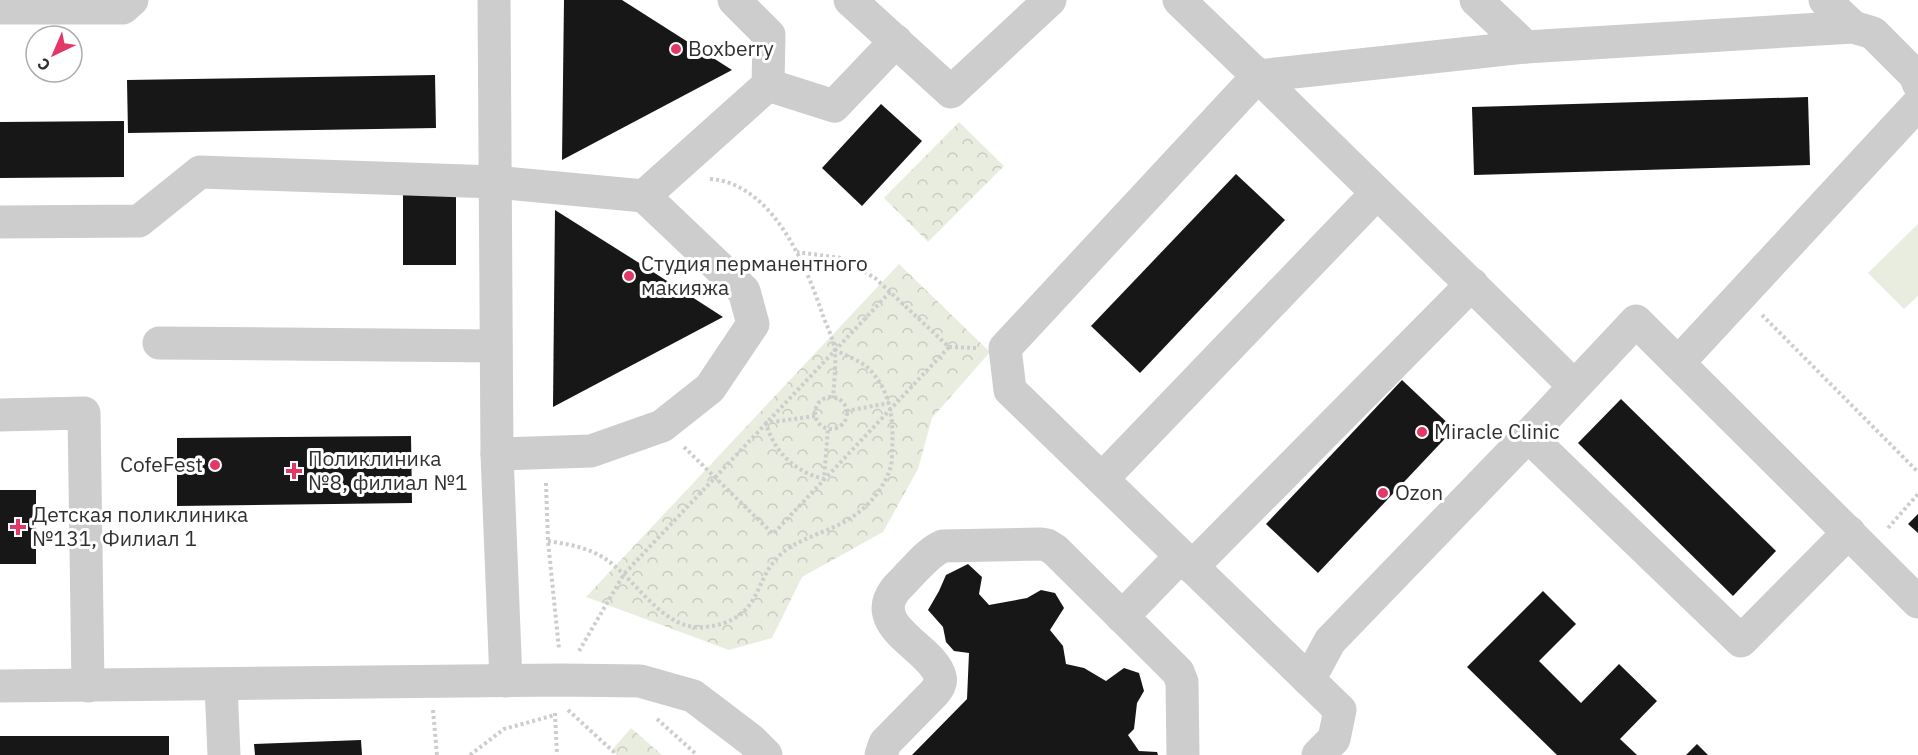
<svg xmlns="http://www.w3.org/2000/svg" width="1918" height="755" font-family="'IBM Plex Sans',sans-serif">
	<defs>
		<pattern id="forest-crowns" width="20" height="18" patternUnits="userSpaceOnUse" patternTransform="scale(1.5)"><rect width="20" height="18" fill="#e9eddf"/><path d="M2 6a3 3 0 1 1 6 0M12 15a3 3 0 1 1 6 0" fill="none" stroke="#c8ccc0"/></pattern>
	</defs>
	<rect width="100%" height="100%" fill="#fff"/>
	<g fill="url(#forest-crowns)">
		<polygon points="959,122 1004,166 928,242 884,198"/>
		<polygon points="899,264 990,352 932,418 918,469 883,532 802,577 772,638 729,650 586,597"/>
		<polygon points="631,728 662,755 617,755 612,750"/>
	</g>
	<polygon fill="#e9eddf" points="1918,224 1918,296 1904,309 1868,273"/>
	<g fill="#171717">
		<polygon points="564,0 622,0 732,70 562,160"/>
		<polygon points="435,75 436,128 128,133 127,80"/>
		<polygon points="1808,97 1810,165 1474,175 1472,107"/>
		<polygon points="881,104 922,141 862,206 822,168"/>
		<polygon points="124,121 124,177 0,178 0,122"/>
		<polygon points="1236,174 1285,220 1140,373 1091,326"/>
		<rect x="403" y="191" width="53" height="74"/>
		<polygon points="555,210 636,261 723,317 553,407"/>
		<polygon points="1402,380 1454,429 1318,573 1266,524"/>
		<polygon points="1621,399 1776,551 1733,596 1578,443"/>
		<polygon points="411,436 412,503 177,506 177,438"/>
		<rect x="0" y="490" width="36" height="74"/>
		<polygon points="1918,514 1918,533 1908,524"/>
		<polygon points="968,564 982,577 979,594 989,605 1027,598 1041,590 1055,593 1064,608 1050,630 1063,646 1066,664 1084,668 1106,681 1124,668 1139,673 1144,691 1137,703 1134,729 1128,735 1139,751 1157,752 1158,755 912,755 967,699 969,653 954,651 946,642 943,627 928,610 939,591 946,575"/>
		<polygon points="1543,591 1576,624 1539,661 1581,703 1619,664 1657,701 1620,739 1637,755 1557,755 1467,667"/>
		<rect x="0" y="736" width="169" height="19"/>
		<polygon points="361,740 362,755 255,755 254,744"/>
		<polygon points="1697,744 1708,755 1686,755"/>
	</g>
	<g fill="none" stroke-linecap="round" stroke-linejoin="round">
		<g stroke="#cdcdcd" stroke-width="4" stroke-dasharray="3 3" stroke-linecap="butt">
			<path d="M710 179C771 183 805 262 822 313 826 325 834 339 835 352 836 367 834 383 833 398"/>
			<polyline points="1762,315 1918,472"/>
			<polyline points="949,347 976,348"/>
			<circle cx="831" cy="413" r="16"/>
			<polyline points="846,411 889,403"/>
			<path d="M815 416 766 423C774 452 795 472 824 479L828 429"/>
			<polyline points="684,447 773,534 949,347 875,278 841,258 797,252"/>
			<polyline points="546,483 548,541 559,649"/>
			<polyline points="1888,528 1918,494"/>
			<path d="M548 541C567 544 587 547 604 558 636 578 663 632 705 627 767 620 750 576 786 550 805 536 835 530 855 515 871 504 884 487 890 469 892 464 892 457 892 451 894 421 891 389 867 367 858 360 845 355 835 350"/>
			<polyline points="579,651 624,574 891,291"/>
			<polyline points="433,710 437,755"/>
			<polyline points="568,710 617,755"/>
			<polyline points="555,713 557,755"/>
			<polyline points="657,719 697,755"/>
			<polyline points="470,755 504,729 555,715"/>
		</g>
		<g stroke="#cdcdcd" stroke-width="33">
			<polyline points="494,0 497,454 506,681"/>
			<polyline points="850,0 951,92 1050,0"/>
			<polyline points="1179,0 1258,76 1526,47 1853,27 1873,33 1915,75 1918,83"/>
			<polyline points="1476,0 1526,47"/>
			<polyline points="1825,0 1853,27"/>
			<polyline points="0,8 123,8 132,0"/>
			<polyline points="768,85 834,106 896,41"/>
			<polyline points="644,196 768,85 769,35 734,0"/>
			<polyline points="0,222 139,221 200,172 495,182 644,196 744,291 753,324 710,388 662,426 591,451 497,454"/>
			<polyline points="159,343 496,346"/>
			<polyline points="1678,363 1918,104"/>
			<polyline points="0,415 84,413 88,686"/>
			<polyline points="1528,436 1741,641 1849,532"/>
			<polyline points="1102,479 1376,194"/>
			<polyline points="1192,567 1472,284"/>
			<polyline points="1122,617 1181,556"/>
			<polyline points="1309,680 1330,641 1528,436 1636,321 1918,602"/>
			<polyline points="221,685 224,755"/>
			<polyline points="0,686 562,680 640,681 693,696 751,740 766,755"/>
			<path d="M881 755 885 743 934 693C938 688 942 683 940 677 934 648 867 628 895 590 899 585 904 581 908 576 919 565 929 552 943 546L1041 544 1047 545 1055 550 1178 672 1182 682 1183 755"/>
			<path d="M1318 755 1334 739 1340 710 1010 390 1005 348 1258 76C1363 180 1470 282 1574 386"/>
		</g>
	</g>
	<g fill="#e13867" stroke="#fff" stroke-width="2">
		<circle cx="676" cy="49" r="6"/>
		<circle cx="629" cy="276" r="6"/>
		<circle cx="1422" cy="432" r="6"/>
		<circle cx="215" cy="465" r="6"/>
		<path d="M291 462h6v6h6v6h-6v6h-6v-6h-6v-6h6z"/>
		<circle cx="1383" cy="493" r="6"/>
		<path d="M15 518h6v6h6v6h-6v6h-6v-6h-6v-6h6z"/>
	</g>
	<g text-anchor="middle" stroke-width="6" stroke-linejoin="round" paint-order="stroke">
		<g font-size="21" fill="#303030" stroke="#fff" text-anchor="start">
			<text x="688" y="56">Boxberry</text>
			<text x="641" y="271">Студия перманентного<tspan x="641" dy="24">макияжа</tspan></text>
			<text x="1434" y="439">Miracle Clinic</text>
			<text x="308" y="466">Поликлиника<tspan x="308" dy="24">№8, филиал №1</tspan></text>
			<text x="203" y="472" text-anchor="end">CofeFest</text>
			<text x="1395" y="500">Ozon</text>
			<text x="32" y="522">Детская поликлиника<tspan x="32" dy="24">№131, Филиал 1</tspan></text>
		</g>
	</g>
	<g transform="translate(54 54) rotate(224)"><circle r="28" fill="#ffffff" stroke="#acacac" stroke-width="1.5"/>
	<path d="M0-4.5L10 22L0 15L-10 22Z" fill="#e13867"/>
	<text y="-9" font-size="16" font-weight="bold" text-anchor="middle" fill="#303030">С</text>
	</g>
</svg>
